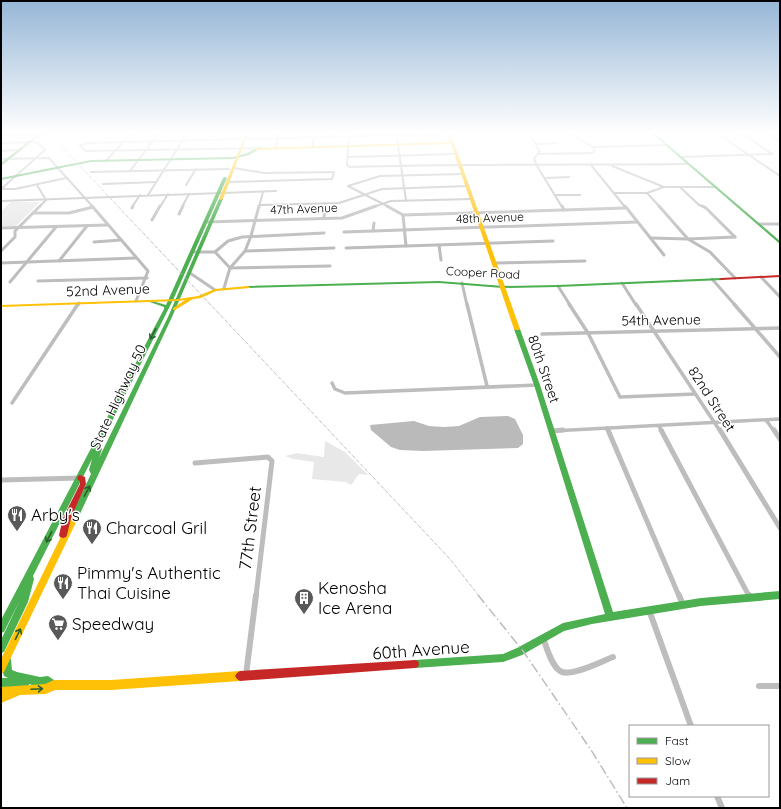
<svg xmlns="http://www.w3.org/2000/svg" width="781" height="809" font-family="Quicksand,sans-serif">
	<rect width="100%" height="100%" fill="#fff"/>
	<g fill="#e8e8e8">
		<polygon points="11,202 40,202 16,226 1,226 1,211"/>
		<polygon points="325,441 345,452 368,475 359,474 351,485 346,482 312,479 314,462 293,459 285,456 297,453 324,457"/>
	</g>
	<polygon fill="#bababa" points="508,416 515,419 523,435 523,444 518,448 423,451 400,450 391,447 371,430 370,425 414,421 429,426 444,427 459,426 480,417"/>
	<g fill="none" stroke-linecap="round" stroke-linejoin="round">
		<g stroke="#bdbdbd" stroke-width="2">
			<path d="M349 132 347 165 350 167C462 164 575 165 687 164"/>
			<polyline points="396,132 406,200"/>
			<polyline points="528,132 540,151 534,159 537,166 562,207"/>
			<polyline points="568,132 593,147"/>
			<polyline points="601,132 604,134"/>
			<polyline points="715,132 780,176"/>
			<polyline points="740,132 772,154"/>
			<polyline points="765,132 780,141"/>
			<polyline points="529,133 570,133"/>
			<polyline points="240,139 89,143 80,145 86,151 266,148"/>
			<polyline points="244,139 449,134"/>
			<polyline points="1,143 37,142 45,150 1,189"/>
			<polyline points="537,144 556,143"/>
			<polyline points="275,147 280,132"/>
			<polyline points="312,147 315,132"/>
			<polyline points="593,147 667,145"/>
			<polyline points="1,151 20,150"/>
			<polyline points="538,154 592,153 595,151 593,147"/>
			<polyline points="348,157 456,154"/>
			<polyline points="680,157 772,154"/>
			<polyline points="1,159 49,158 93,207"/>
			<polyline points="106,161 132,132"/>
			<polyline points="591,165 625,207"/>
			<polyline points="612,166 664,187"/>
			<polyline points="130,171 160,132"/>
			<polyline points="91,172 229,169"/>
			<polyline points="545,178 569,177"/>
			<polyline points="227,182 332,179 334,172 264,173 234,168"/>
			<polyline points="103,184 156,182"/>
			<polyline points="37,185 46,200 39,207"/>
			<polyline points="186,185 196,169"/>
			<polyline points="348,186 380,176 463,174"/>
			<polyline points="348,186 389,207"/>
			<polyline points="680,187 699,205 705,207"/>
			<polyline points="1,189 15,189 66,178"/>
			<polyline points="614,193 647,193 664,187 714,187"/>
			<polyline points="647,193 660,207"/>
			<polyline points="148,195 188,132"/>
			<polyline points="555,195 580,195"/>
			<polyline points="1,201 276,191"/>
			<polyline points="260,205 339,203 382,189 467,186"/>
			<polyline points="91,207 93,207"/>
			<polyline points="132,207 140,195"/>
			<polyline points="160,207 168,194"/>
			<polyline points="182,207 189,194"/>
			<polyline points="259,207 263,192"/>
			<polyline points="325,207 325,204"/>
			<polyline points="373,207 391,201 472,199"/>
		</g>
		<g stroke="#bdbdbd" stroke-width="3">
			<polyline points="92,206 148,271 136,301"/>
			<polyline points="387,206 403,215"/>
			<polyline points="562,206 564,210"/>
			<polyline points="625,206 664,255"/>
			<polyline points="659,206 688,239 710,252 735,278"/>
			<polyline points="702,206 706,208 735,237"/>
			<polyline points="132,208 133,206"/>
			<polyline points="33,213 69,213 93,207"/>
			<polyline points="179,214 183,206"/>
			<polyline points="403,215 625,208"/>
			<polyline points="403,215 406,246"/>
			<polyline points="324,218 325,206"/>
			<polyline points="152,220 160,206"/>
			<polyline points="206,222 342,218 376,206"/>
			<polyline points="759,224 780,224"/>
			<polyline points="1,228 107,225"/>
			<polyline points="373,231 374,223"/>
			<polyline points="344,232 637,222"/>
			<polyline points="324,233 242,237 228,241 215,252 230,268 330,266"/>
			<polyline points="651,238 688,239 735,237"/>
			<polyline points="94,242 121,240"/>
			<polyline points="439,245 441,260"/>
			<polyline points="346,248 553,241"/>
			<polyline points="1,251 15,237 15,231 40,206"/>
			<polyline points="245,251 334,248"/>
			<polyline points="193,252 215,252"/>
			<polyline points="59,261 87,226"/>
			<polyline points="1,263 136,258"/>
			<polyline points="494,263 585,261"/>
			<polyline points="190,273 215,290"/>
			<polyline points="761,277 780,297"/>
			<polyline points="712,279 735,305"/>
			<polyline points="38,281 147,278"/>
			<polyline points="10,282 56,227"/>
			<polyline points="462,283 467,305"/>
			<polyline points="622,283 636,305"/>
			<polyline points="558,286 570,305"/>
			<polyline points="224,288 230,268 245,251 251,236 259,206"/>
			<polyline points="78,305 79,303"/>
		</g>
		<g stroke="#bdbdbd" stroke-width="3.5">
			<polyline points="467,304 487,386"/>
			<polyline points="569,304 588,333 620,397 695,394"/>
			<polyline points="636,304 720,431"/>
			<polyline points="734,304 780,357"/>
			<polyline points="542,334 780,328"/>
			<polyline points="332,383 335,389 345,393 537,385"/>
			<polyline points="12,403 78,304"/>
			<polyline points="766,420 774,431"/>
			<polyline points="659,426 662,431"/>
			<polyline points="607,428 608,431"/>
			<polyline points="552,431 780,419"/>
		</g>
		<g stroke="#bdbdbd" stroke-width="5">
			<polyline points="608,430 679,596"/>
			<polyline points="661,430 749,596"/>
			<polyline points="720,430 780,528"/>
			<polyline points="774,430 780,439"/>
			<polyline points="552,431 563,430"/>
			<polyline points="195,463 268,457 272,461 256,596"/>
			<polyline points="1,480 80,478"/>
		</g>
		<g stroke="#bdbdbd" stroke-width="6">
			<polyline points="679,595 683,605"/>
			<polyline points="749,595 750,597"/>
			<polyline points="649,610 691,726"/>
			<path d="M543 638C547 648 551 665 560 671 570 678 602 661 613 657"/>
			<polyline points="246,675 256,595"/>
			<polyline points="759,686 780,686"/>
			<polyline points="717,796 722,808"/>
		</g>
		<g fill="#4caf50" fill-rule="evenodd">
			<polygon points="114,132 151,132 150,133 40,135 1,166 1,163 37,135 1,136 1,134"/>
			<polygon points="650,132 653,132 780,241 780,244"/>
			<polygon points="259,147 262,148 249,155 233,159 91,162 1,180 1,178 91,160 233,157 247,153"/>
			<polygon points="225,177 227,178 173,300 99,447 101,447 102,449 99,458 168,317 219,199 222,198 223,199 172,317 78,518 75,519 72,518 71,516 91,474 89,470 92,459 33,576 34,579 28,602 4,652 1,653 1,640 20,600 4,632 1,633 1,620 164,309 164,307 147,301 149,300 166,305 223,178"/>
			<polygon points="721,278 723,278 723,280 558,287 503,288 439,283 248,288 246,287 248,286 439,281 503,286 558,285"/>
			<polygon points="517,327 520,329 540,385 613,612 701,598 780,591 780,599 701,606 592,624 564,631 522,655 503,662 415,668 412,667 411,664 412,661 415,660 503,654 517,648 563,623 605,614 534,385 514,329"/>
			<path d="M7 656 10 657 11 660 12 670 17 672 40 677 48 676 57 682 59 685 57 688 54 690 47 686 35 687 30 684 26 687 1 688V678H8L4 676C2 671 2 662 4 657Z"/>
		</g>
		<g fill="#ffc107" fill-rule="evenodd">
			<polygon points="245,132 247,132 248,133 223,199 220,200 219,199 246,133"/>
			<polygon points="447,132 449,132 454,143 520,329 519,330 515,330 514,329 451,144 256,150 254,149 256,148 450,142"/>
			<polygon points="248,286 250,287 250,288 216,291 201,298 193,299 175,310 173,310 173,308 185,300 178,301 1,307 1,305 178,299 198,296 215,289"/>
			<polygon points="75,513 78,514 79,516 4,672 1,674 1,659 72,514"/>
			<polygon points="240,671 243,673 245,676 243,679 240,681 111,690 55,690 46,694 20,695 1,703 1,687 45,684 54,680 111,680"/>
		</g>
		<g fill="#c62828" fill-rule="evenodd">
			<polygon points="780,275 780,277 721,280 719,279 721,278"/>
			<polygon points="80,475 85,477 86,484 71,518 67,535 66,537 63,538 60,537 59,535 63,518 80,484 80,481 78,480 77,478 78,476"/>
			<polygon points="415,660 418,661 419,664 418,667 415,668 240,681 237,679 235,676 237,673 240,671"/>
		</g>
		<polyline stroke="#bdbdbd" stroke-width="1" stroke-dasharray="3.5 1 0.5 1" stroke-linecap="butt" points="48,132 450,559 479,596"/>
		<polyline stroke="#bdbdbd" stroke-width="1.5" stroke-dasharray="10 3 1.5 3" stroke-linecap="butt" points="478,595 523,651 591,750 627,808"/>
	</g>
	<defs><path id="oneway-shaft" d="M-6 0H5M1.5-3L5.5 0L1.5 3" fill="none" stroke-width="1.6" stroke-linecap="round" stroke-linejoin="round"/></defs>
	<g stroke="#2a602c">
		<use href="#oneway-shaft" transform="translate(153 334) rotate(117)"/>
		<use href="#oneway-shaft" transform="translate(87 491) rotate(-63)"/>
		<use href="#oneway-shaft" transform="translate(49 537) rotate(117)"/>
		<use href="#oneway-shaft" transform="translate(18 634) rotate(-64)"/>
		<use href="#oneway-shaft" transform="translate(37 689) rotate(-3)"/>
	</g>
	<linearGradient id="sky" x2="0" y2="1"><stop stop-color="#95b6d6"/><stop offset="0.54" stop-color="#fff"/><stop offset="1" stop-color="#fff" stop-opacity="0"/></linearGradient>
	<rect width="781" height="245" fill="url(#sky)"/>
	<defs>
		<g id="restaurant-pin" transform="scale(1)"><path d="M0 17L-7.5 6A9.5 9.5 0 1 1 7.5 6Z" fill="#595959" stroke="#fff"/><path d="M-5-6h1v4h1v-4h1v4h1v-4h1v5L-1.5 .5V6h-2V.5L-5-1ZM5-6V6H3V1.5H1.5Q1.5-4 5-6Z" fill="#fff"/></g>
		<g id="building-pin" transform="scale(1)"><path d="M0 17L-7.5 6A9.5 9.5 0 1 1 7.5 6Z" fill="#595959" stroke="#fff"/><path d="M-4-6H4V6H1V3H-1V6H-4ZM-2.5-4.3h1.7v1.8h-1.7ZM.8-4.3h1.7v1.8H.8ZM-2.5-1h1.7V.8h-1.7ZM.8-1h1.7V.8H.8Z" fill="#fff"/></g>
		<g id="supermarket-pin" transform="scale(1)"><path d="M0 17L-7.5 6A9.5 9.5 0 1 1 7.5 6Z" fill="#595959" stroke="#fff"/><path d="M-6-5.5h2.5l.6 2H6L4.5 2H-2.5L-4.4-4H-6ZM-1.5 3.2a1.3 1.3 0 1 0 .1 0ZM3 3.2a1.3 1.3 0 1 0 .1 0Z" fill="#fff"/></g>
	</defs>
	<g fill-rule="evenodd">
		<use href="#restaurant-pin" x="17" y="515"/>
		<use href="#restaurant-pin" x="92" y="528"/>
		<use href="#restaurant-pin" x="63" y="583"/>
		<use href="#building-pin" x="304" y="598"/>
		<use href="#supermarket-pin" x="58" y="624"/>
	</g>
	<g text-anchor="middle" stroke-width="3" stroke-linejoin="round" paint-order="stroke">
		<g font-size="12" fill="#000" stroke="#fff">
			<text transform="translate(304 209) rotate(-2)" y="4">47th Avenue</text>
			<text transform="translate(490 218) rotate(-2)" y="4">48th Avenue</text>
			<text transform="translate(483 273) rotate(3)" y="4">Cooper Road</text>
		</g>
		<g font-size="14" fill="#000" stroke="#fff">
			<text transform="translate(108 290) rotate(-2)" y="5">52nd Avenue</text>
			<text transform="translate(661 320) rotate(-1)" y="5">54th Avenue</text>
			<text transform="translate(544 369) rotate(71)" y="5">80th Street</text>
			<text transform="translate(118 397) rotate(-65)" y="5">State Highway 50</text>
			<text transform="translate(712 399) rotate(57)" y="5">82nd Street</text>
		</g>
		<g font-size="17" fill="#000" stroke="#fff" text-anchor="start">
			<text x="31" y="521">Arby's</text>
			<text x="106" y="534">Charcoal Gril</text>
			<text x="77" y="579">Pimmy's Authentic<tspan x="77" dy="20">Thai Cuisine</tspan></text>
			<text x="318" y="594">Kenosha<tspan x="318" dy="20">Ice Arena</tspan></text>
			<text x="72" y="630">Speedway</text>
		</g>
		<g font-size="17" fill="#000" stroke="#fff">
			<text transform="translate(250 528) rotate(-83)" y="6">77th Street</text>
			<text transform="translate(421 650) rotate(-4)" y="6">60th Avenue</text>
		</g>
	</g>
	<rect width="781" height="809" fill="none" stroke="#000000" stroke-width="4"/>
	<rect x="629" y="725" width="140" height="72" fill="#ffffff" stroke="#999999"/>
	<rect x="637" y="738" width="20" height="6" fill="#4caf50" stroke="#999999"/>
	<text x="665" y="745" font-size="12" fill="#000000">Fast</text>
	<rect x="637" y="758" width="20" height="6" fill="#ffc107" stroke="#999999"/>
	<text x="665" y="765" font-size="12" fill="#000000">Slow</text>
	<rect x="637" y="778" width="20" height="6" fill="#c62828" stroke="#999999"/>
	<text x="665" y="785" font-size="12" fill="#000000">Jam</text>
</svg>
